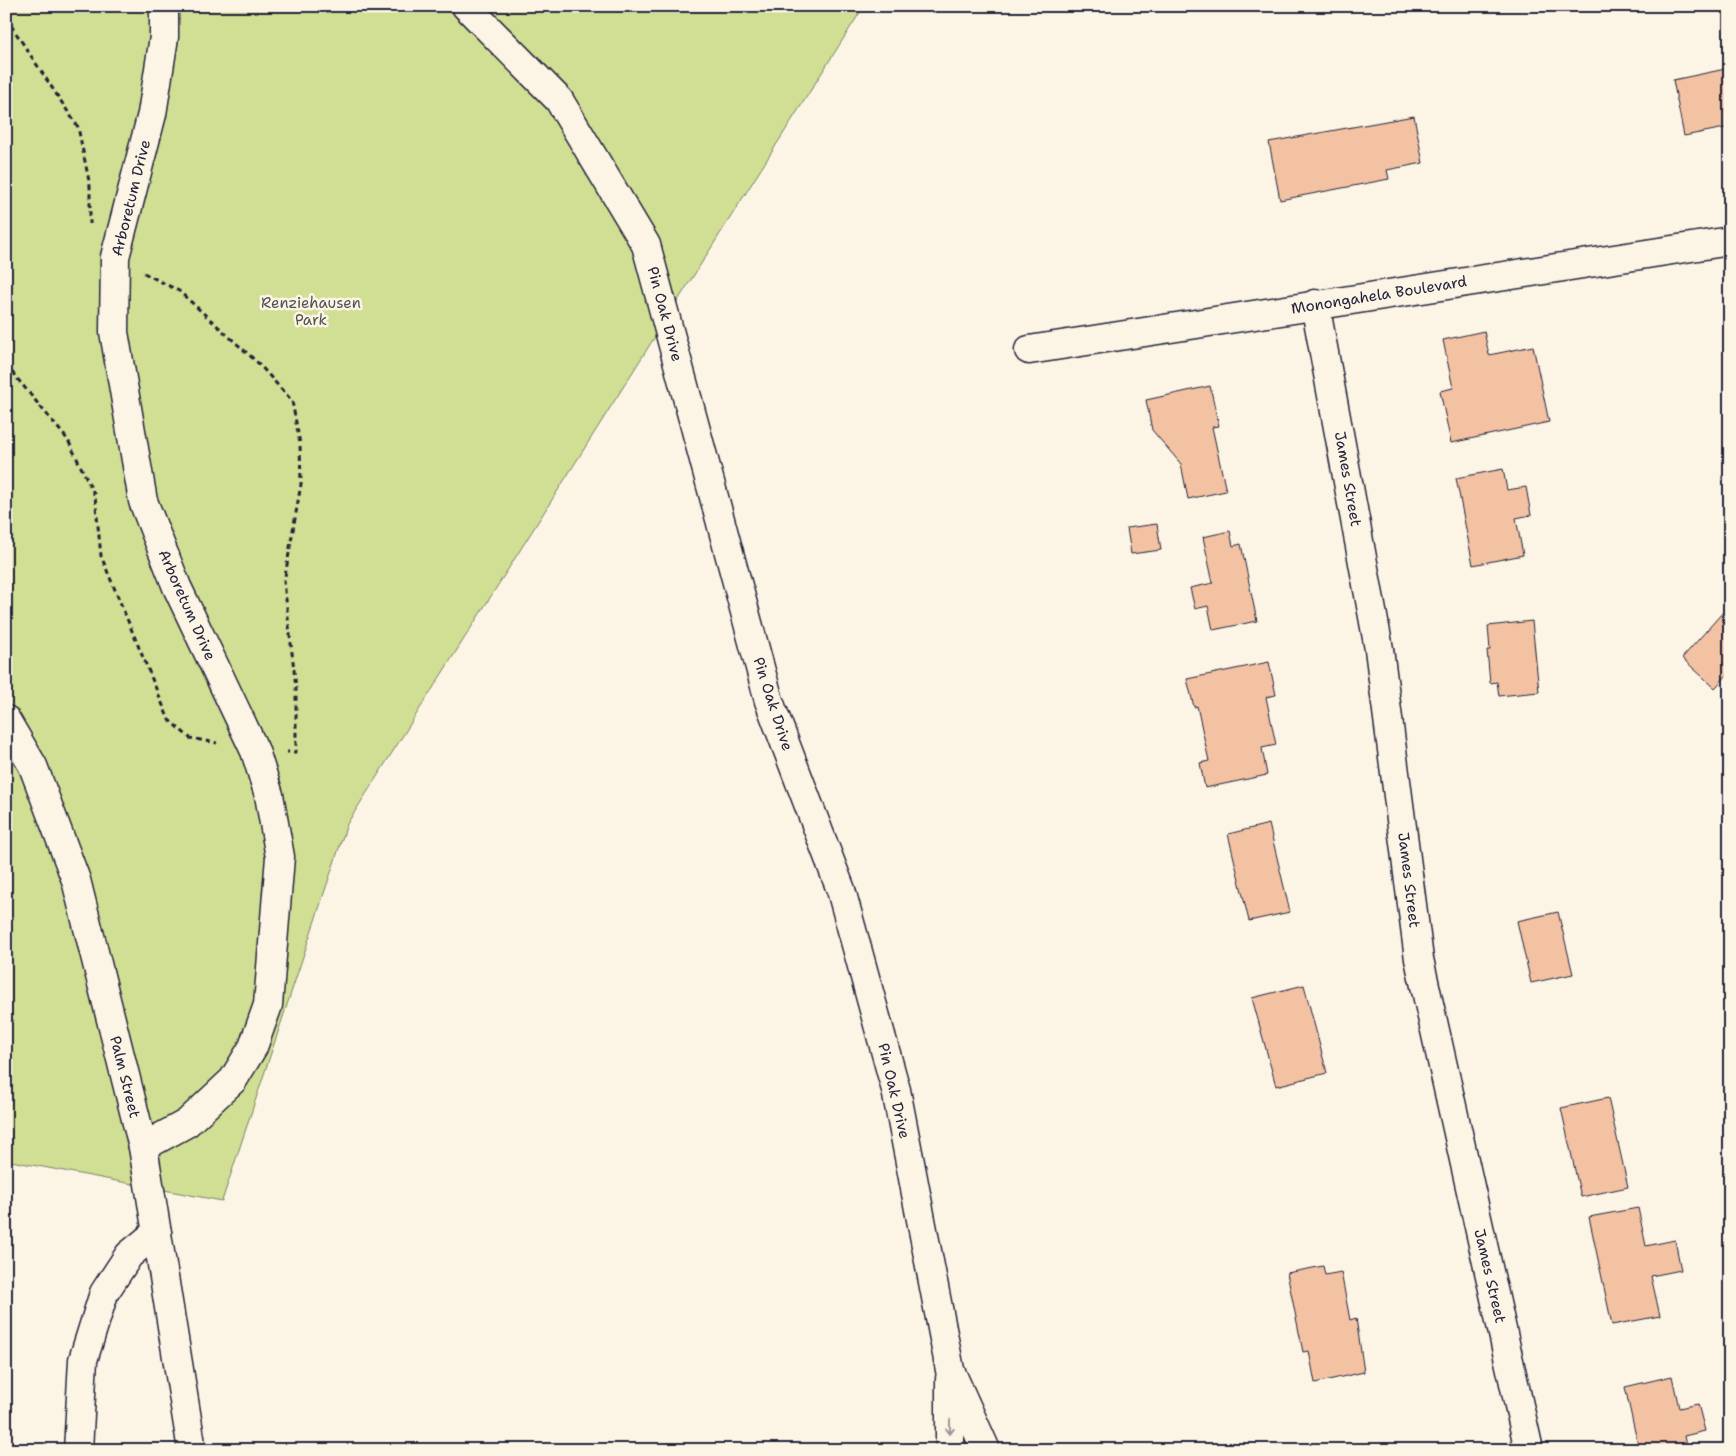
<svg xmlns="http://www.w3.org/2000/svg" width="1736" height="1456" font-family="'Shantell Sans',sans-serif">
	<rect width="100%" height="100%" fill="#fcf5e5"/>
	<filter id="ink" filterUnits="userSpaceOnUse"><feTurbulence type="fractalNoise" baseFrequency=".02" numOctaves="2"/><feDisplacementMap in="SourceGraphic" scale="10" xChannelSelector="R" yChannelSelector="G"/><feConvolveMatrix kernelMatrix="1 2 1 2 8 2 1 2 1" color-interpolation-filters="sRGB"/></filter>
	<g filter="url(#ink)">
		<polygon fill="#d0df93" stroke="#798067" points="6,6 864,6 347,824 222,1201 6,1160"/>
		<g fill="#f3c2a3" stroke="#22223b">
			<polygon points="1730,68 1730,127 1684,136 1673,80"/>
			<polygon points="1414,116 1423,163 1387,170 1389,179 1280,200 1269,142"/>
			<polygon points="1484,331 1489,355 1533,346 1549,422 1451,443 1440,391 1453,388 1443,340"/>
			<polygon points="1210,386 1219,426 1212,427 1226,491 1188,499 1181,464 1152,430 1146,400"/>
			<polygon points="1503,469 1507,490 1526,487 1531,515 1516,518 1523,555 1473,565 1456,478"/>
			<polygon points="1157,524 1161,550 1131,554 1127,528"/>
			<polygon points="1230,531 1233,546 1241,544 1257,621 1213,630 1208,606 1195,609 1190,588 1213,583 1203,537"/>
			<polygon points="1724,611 1730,616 1730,672 1715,688 1682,658"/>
			<polygon points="1532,621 1539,692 1499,696 1497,682 1490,683 1487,650 1490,650 1488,626"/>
			<polygon points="1269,662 1276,695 1266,697 1276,745 1262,748 1267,775 1205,788 1200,763 1209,761 1197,706 1194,707 1187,679"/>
			<polygon points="1269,824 1290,912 1249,921 1228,834"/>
			<polygon points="1558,912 1573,974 1531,983 1517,921"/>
			<polygon points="1304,985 1327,1073 1276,1086 1252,998"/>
			<polygon points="1608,1098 1628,1187 1581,1197 1561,1108"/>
			<polygon points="1638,1208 1646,1246 1675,1240 1681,1270 1651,1276 1660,1316 1612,1325 1589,1217"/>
			<polygon points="1323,1266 1325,1275 1341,1272 1350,1320 1356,1318 1364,1372 1315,1383 1309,1351 1303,1352 1287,1273"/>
			<polygon points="1672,1376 1679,1408 1698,1404 1705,1431 1684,1436 1687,1450 1639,1450 1625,1387"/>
		</g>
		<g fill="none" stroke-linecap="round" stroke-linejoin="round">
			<g stroke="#22223b" stroke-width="31">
				<g id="minor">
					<polyline points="466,6 559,100 646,245 769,701 841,890 896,1090 950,1370 986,1450"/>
					<polyline points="1315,304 1379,649 1419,959 1529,1450"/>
					<polyline points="1029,350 1730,241"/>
					<polyline points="6,720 33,766 76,880 143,1147 192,1450"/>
					<polyline points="143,1147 187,1123 233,1080 253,1047 268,1005 280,857 269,795 255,751 177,587 143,501 114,332 115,257 152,114 164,37 164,6"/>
					<polyline points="78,1450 83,1360 104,1293 129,1255 157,1232"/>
					<polyline points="950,1450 950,1379"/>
				</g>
			</g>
			<g stroke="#22223b" stroke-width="3" stroke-dasharray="5 4" stroke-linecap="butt">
				<polyline points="6,18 78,127 90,186 90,224"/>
				<polyline points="144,273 179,291 258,363 292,401 300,444 301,484 284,582 296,688 296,752 287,752"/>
				<polyline points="6,365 68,440 95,496 101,556 169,720 190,738 217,743"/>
			</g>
			<use href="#minor" stroke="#fcf5e5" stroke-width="28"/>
		</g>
		<defs><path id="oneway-shaft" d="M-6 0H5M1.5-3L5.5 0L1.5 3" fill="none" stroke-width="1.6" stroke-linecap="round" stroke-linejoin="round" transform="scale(1.25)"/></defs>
		<use stroke="#9a9698" href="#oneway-shaft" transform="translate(950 1427) rotate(90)"/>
	</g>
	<g text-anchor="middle" stroke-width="5" stroke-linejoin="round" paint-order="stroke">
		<g font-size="15" fill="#22223b" stroke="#fcf5e5">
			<text transform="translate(131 198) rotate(-76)" y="5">Arboretum Drive</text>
			<text transform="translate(1379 295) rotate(-9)" y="5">Monongahela Boulevard</text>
			<text transform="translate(665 314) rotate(75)" y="5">Pin Oak Drive</text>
			<text transform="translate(1348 479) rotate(80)" y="5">James Street</text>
			<text transform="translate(187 605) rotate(66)" y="5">Arboretum Drive</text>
			<text transform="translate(773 704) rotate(72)" y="5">Pin Oak Drive</text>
			<text transform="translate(1409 880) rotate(83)" y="5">James Street</text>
			<text transform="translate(125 1077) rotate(76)" y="5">Palm Street</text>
			<text transform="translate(894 1091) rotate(77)" y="5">Pin Oak Drive</text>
			<text transform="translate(1490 1276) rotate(77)" y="5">James Street</text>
		</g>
		<g font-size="15" fill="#4e5151" stroke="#fcf5e5">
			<text x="311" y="308">Renziehausen<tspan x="311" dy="17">Park</tspan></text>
		</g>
	</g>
	<rect width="1736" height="1456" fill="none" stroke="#fcf5e5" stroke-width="25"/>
	<rect x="12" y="12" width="1711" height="1431" fill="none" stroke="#22223b" stroke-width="2" filter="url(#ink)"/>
</svg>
